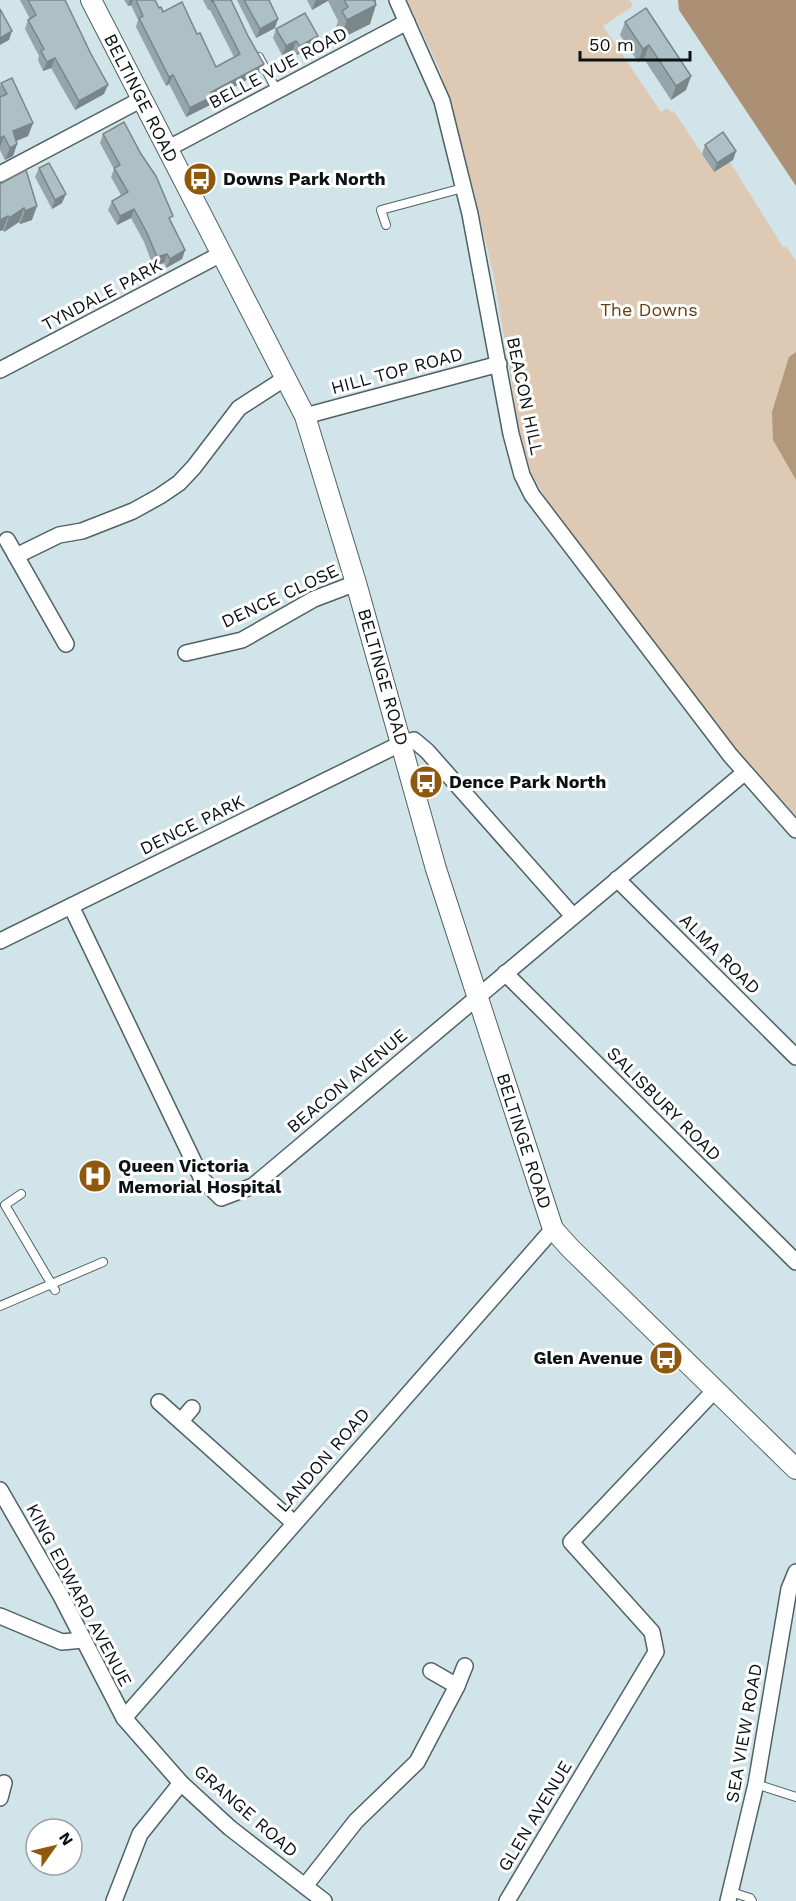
<svg xmlns="http://www.w3.org/2000/svg" width="796" height="1901" font-family="'Work Sans',sans-serif">
	<rect width="100%" height="100%" fill="#d0e4e9"/>
	<polygon fill="#ddc9b4" points="407,0 630,0 633,6 603,26 661,112 667,108 671,112 674,111 714,172 730,162 783,247 786,246 796,261 796,816 743,759 616,598 555,513 532,475 521,439 494,277 474,191 440,70"/>
	<polygon fill="#b2987c" points="796,352 796,480 773,440 772,412 789,357"/>
	<polygon fill="#ab9075" points="678,0 796,0 796,186 679,10"/>
	<g fill="none" stroke-linecap="round" stroke-linejoin="round">
		<g stroke="#506265" stroke-width="10">
			<g id="service">
				<polyline points="259,57 277,91"/>
				<polyline points="386,225 381,210 463,188"/>
				<polyline points="21,1194 5,1205 55,1290"/>
				<polyline points="0,1306 103,1262"/>
				<polyline points="756,1784 796,1797"/>
				<polyline points="731,1892 750,1898 752,1901"/>
			</g>
		</g>
		<g stroke="#506265" stroke-width="18">
			<g id="minor">
				<polyline points="397,0 442,101 470,214 511,434 522,475 532,495 730,755 796,830"/>
				<polyline points="167,149 407,22"/>
				<polyline points="0,174 142,99"/>
				<polyline points="0,370 221,254"/>
				<polyline points="305,416 499,364"/>
				<polyline points="7,540 66,644"/>
				<polyline points="16,556 59,535 82,531 133,511 160,496 179,483 194,467 239,408 284,379"/>
				<polyline points="186,653 242,640 314,599 356,583"/>
				<polyline points="617,879 796,1057"/>
				<polyline points="71,906 202,1179 221,1198 253,1186 744,773"/>
				<polyline points="0,941 402,743 414,740 427,751 573,916"/>
				<polyline points="505,973 796,1262"/>
				<polyline points="159,1402 294,1523"/>
				<polyline points="181,1421 192,1408"/>
				<polyline points="0,1490 61,1596 124,1718 181,1783 230,1828 324,1901"/>
				<polyline points="0,1616 62,1642 83,1640"/>
				<polyline points="431,1671 457,1686"/>
				<polyline points="124,1718 553,1229"/>
				<polyline points="0,1798 4,1783"/>
				<polyline points="305,1886 356,1821 417,1762 457,1686 465,1666"/>
				<polyline points="114,1901 140,1834 181,1783"/>
				<polyline points="507,1901 656,1652 652,1632 571,1542 715,1390"/>
				<polyline points="728,1901 756,1784 789,1589 796,1572"/>
			</g>
		</g>
		<g stroke="#506265" stroke-width="22">
			<polyline id="tertiary" points="91,0 305,416 356,583 436,869 553,1229 570,1248 796,1469"/>
		</g>
		<use href="#service" stroke="#fff" stroke-width="8"/>
		<use href="#minor" stroke="#fff" stroke-width="15"/>
		<use href="#tertiary" stroke="#fff" stroke-width="20"/>
	</g>
	<g fill="#95a5a9">
		<polygon points="20,0 65,0 104,94 75,110 51,68 43,71 38,60 39,56 25,29 28,20 30,19"/>
		<polygon points="124,0 155,0 159,8 197,34 216,67 234,57 210,10 208,10 203,0 231,0 248,36 264,64 261,72 212,99 210,105 186,117 169,84 166,86 136,27 138,20 131,5 128,6"/>
		<polygon points="237,0 269,0 275,28 256,38"/>
		<polygon points="307,0 376,0 370,24 340,39 335,30 338,21 328,1 312,10"/>
		<polygon points="625,22 691,76 686,90 671,100 644,59 638,62 620,35"/>
		<polygon points="276,29 315,45 297,55 293,50 282,55 273,38"/>
		<polygon points="1,83 33,123 28,136 16,141 17,144 13,156 5,160 0,150 0,86"/>
		<polygon points="103,134 171,222 185,250 182,259 166,268 164,263 153,266 144,242 131,218 117,225 108,210 112,201 121,195 111,177 114,169 100,143"/>
		<polygon points="705,145 736,151 733,160 714,172 702,154"/>
		<polygon points="39,168 62,203 52,209 35,177"/>
		<polygon points="26,170 32,220 20,224 19,222 4,232 3,230 0,231"/>
	</g>
	<g fill="#79868a">
		<polygon points="130,0 133,0 131,5 128,6"/>
		<polygon points="316,0 329,0 312,10"/>
		<polygon points="372,0 376,0 373,7 376,5 370,24 340,39 347,20"/>
		<polygon points="278,19 275,28 256,38 260,29"/>
		<polygon points="12,31 9,40 0,45 0,38"/>
		<polygon points="318,36 315,45 297,55 300,46"/>
		<polygon points="296,41 293,50 282,55 286,46"/>
		<polygon points="649,45 644,59 638,62 643,49"/>
		<polygon points="55,58 51,68 43,71 47,62"/>
		<polygon points="264,64 261,72 212,99 210,105 186,117 190,108 211,92"/>
		<polygon points="173,75 169,84 166,86 169,77"/>
		<polygon points="691,76 686,90 671,100 676,86"/>
		<polygon points="108,85 104,94 75,110 79,101"/>
		<polygon points="33,123 28,136 9,144 13,131"/>
		<polygon points="4,136 0,147 0,138"/>
		<polygon points="17,144 13,156 5,160 10,148"/>
		<polygon points="736,151 733,160 714,172 717,163"/>
		<polygon points="66,194 62,203 52,209 55,200"/>
		<polygon points="37,206 32,220 20,224 25,211"/>
		<polygon points="24,208 19,222 4,232 9,218"/>
		<polygon points="134,209 131,218 117,225 120,216"/>
		<polygon points="8,216 3,230 0,231 0,220"/>
		<polygon points="185,250 182,259 166,268 170,259"/>
		<polygon points="167,254 164,263 153,266 157,257"/>
	</g>
	<g fill="#adc0c5" stroke="#79868a" stroke-width="1.5">
		<polygon points="28,0 65,0 91,54 108,85 79,101 55,58 47,62 41,51 44,49 28,20 36,15"/>
		<polygon points="136,0 155,0 159,8 161,7 163,12 182,2 197,34 200,33 216,67 240,54 213,1 212,2 211,0 231,0 248,36 264,64 211,92 213,96 190,108 173,75 169,77 139,18 143,16"/>
		<polygon points="244,0 269,0 278,19 260,29"/>
		<polygon points="344,0 374,0 376,5 347,20 342,11 348,7"/>
		<polygon points="646,8 691,76 676,86 649,45 643,49 625,22"/>
		<polygon points="0,9 12,31 0,38"/>
		<polygon points="305,13 318,36 300,46 296,41 286,46 276,29"/>
		<polygon points="12,78 33,123 13,131 17,144 10,148 4,136 0,138 0,97 7,94 1,83"/>
		<polygon points="124,122 141,154 156,176 173,216 169,218 185,250 170,259 167,254 157,257 147,233 134,209 120,216 112,201 128,192 114,168 120,165 103,134"/>
		<polygon points="723,132 736,151 717,163 705,145"/>
		<polygon points="49,163 66,194 55,200 39,168"/>
		<polygon points="26,170 37,206 25,211 24,208 9,218 8,216 0,220 0,184"/>
	</g>
	<defs>
		<g id="bus-disc" transform="scale(1.725)"><circle r="9.5" fill="#8f590d" stroke="#fff"/><path d="M-5-6H5V4H4V6H2V4H-2V6H-4V4H-5ZM-3.5-4V0h7V-4ZM-3.5 1.2v1.5H-2V1.2ZM2 1.2v1.5H3.5V1.2Z" fill="#fff"/></g>
		<g id="hospital-disc" transform="scale(1.725)"><circle r="9.5" fill="#8f590d" stroke="#fff"/><path d="M-5-5h3v3.5h4V-5h3V5h-3V1.5h-4V5h-3Z" fill="#fff"/></g>
	</defs>
	<g fill-rule="evenodd">
		<use href="#bus-disc" x="200" y="179"/>
		<use href="#bus-disc" x="426" y="782"/>
		<use href="#hospital-disc" x="95" y="1176"/>
		<use href="#bus-disc" x="666" y="1358"/>
	</g>
	<g text-anchor="middle" stroke-width="6" stroke-linejoin="round" paint-order="stroke">
		<g font-size="18" fill="#0b1213" stroke="#fff">
			<text transform="translate(278 68) rotate(-28)" y="6">BELLE VUE ROAD</text>
			<text transform="translate(141 98) rotate(63)" y="6">BELTINGE ROAD</text>
			<text transform="translate(102 295) rotate(-28)" y="6">TYNDALE PARK</text>
			<text transform="translate(397 371) rotate(-15)" y="6">HILL TOP ROAD</text>
			<text transform="translate(525 396) rotate(78)" y="6">BEACON HILL</text>
			<text transform="translate(280 596) rotate(-25)" y="6">DENCE CLOSE</text>
			<text transform="translate(383 677) rotate(74)" y="6">BELTINGE ROAD</text>
			<text transform="translate(192 825) rotate(-26)" y="6">DENCE PARK</text>
			<text transform="translate(720 954) rotate(45)" y="6">ALMA ROAD</text>
			<text transform="translate(347 1081) rotate(-40)" y="6">BEACON AVENUE</text>
			<text transform="translate(664 1104) rotate(45)" y="6">SALISBURY ROAD</text>
			<text transform="translate(524 1141) rotate(72)" y="6">BELTINGE ROAD</text>
			<text transform="translate(323 1460) rotate(-49)" y="6">LANDON ROAD</text>
			<text transform="translate(79 1595) rotate(62)" y="6">KING EDWARD AVENUE</text>
			<text transform="translate(744 1733) rotate(-80)" y="6">SEA VIEW ROAD</text>
			<text transform="translate(246 1811) rotate(41)" y="6">GRANGE ROAD</text>
			<text transform="translate(535 1816) rotate(-59)" y="6">GLEN AVENUE</text>
		</g>
		<g font-size="18" font-weight="bold" fill="#0b1213" stroke="#fff" text-anchor="start">
			<text x="223" y="185">Downs Park North</text>
			<text x="449" y="788">Dence Park North</text>
			<text x="118" y="1172">Queen Victoria<tspan x="118" dy="21">Memorial Hospital</tspan></text>
			<text x="643" y="1364" text-anchor="end">Glen Avenue</text>
		</g>
		<g font-size="18" fill="#664010" stroke="#fff">
			<text x="649" y="316">The Downs</text>
		</g>
	</g>
	<g transform="translate(54 1847) rotate(56)"><circle r="28" fill="#ffffff" stroke="#9da0a1" stroke-width="1.5"/>
	<path d="M0-4.5L10 22L0 15L-10 22Z" fill="#8f590d"/>
	<text y="-9" font-size="16" font-weight="bold" text-anchor="middle" fill="#0b1213">N</text>
	</g>
	<path d="M580 51v9h110v-9" fill="none" stroke="#0b1213" stroke-width="3"/>
	<text x="589" y="51" font-size="18" fill="#0b1213" stroke="#ffffff" stroke-width="4.5" paint-order="stroke">50 m</text>
</svg>
